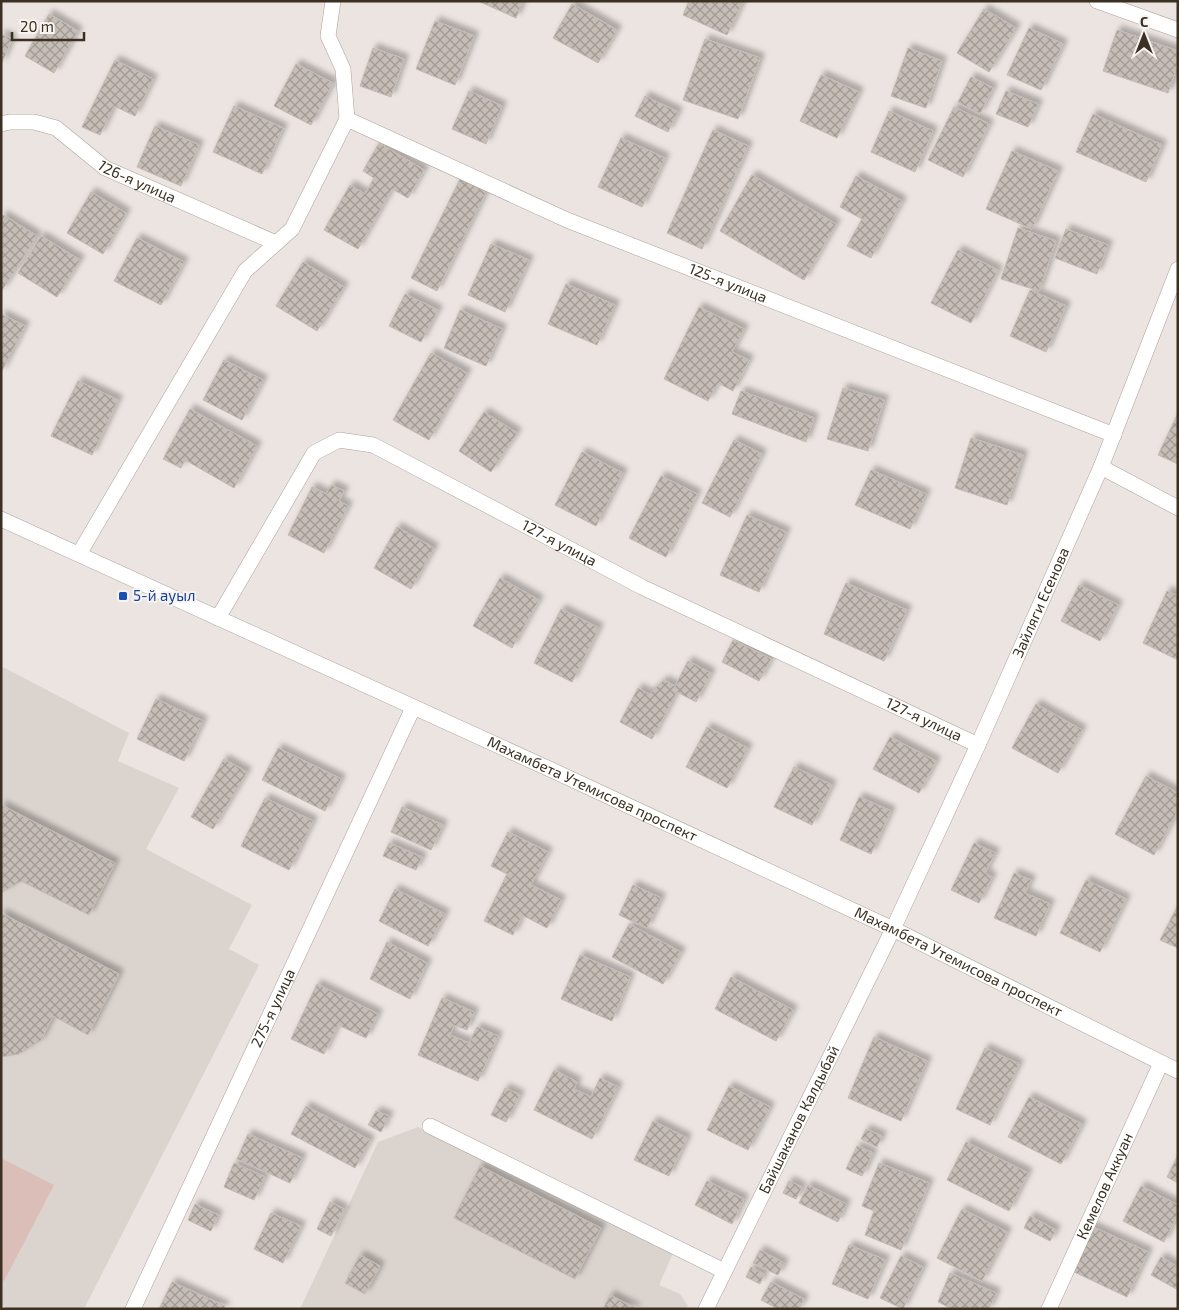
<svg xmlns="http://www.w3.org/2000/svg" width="1179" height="1310" font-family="'Exo 2',sans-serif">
	<defs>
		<pattern id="building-cross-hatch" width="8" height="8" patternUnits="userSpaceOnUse" patternTransform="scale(1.25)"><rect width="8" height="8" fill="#c5bdb6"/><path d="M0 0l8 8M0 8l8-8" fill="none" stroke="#a19a94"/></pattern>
		<filter id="shadow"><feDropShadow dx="4.5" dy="-4.5" stdDeviation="2.5" flood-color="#0004"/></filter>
	</defs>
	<rect width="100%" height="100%" fill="#ebe4e0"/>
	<g fill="#dad3ce">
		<polygon points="1,666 129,733 118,761 179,788 146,849 252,905 229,949 259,965 84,1309 9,1309 1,1305"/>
		<polygon points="418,1127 674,1251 659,1285 680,1294 688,1306 686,1309 300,1309 378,1142"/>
	</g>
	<polygon fill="#dcbeb9" points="1,1158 54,1185 4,1281 1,1279"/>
	<g fill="url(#building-cross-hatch)" stroke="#c4bab3" filter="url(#shadow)">
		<polygon points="478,1 523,1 516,18"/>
		<polygon points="689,1 743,1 727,35 683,15"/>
		<polygon points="572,4 617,30 598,63 553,38"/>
		<polygon points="984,9 1016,28 989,72 957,53"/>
		<polygon points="49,14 78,31 54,73 25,56"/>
		<polygon points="435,21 474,36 455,85 416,69"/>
		<polygon points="1029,28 1063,44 1041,90 1007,75"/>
		<polygon points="1117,30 1178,51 1178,63 1168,93 1103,71"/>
		<polygon points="1,34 12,39 1,65"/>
		<polygon points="705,39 760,58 738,119 683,100"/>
		<polygon points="373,48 404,59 391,97 360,86"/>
		<polygon points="908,48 942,61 926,108 891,96"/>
		<polygon points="115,60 153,79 135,116 114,106 100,135 82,127"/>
		<polygon points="296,64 333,83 311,125 274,106"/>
		<polygon points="821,75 859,92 837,138 800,121"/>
		<polygon points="971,77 993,88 980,114 958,102"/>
		<polygon points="469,91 502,106 486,144 452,129"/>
		<polygon points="1006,91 1038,104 1028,127 996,114"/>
		<polygon points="645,96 678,112 668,132 635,116"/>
		<polygon points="234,106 283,128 262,174 213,152"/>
		<polygon points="954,107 989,124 963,177 928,160"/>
		<polygon points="889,111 933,131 915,172 871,152"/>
		<polygon points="1093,114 1162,145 1146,182 1076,152"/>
		<polygon points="155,126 199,145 181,186 137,167"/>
		<polygon points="713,130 748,146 702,249 667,233"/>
		<polygon points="621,138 665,158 642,207 598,187"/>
		<polygon points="379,143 424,170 408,198 392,189 358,249 324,230 350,185 365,194 374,178 363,171"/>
		<polygon points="1012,151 1058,171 1032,229 986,209"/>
		<polygon points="752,175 836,224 804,280 720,231"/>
		<polygon points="856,176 902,201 871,258 847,246 862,219 840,207"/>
		<polygon points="460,179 486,192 437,291 411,278"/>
		<polygon points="91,192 126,213 103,254 67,233"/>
		<polygon points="3,215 37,236 1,292 1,218"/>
		<polygon points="1018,228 1056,241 1039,291 1001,279"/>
		<polygon points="1066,229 1108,245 1097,274 1055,258"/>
		<polygon points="41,236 80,260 57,297 18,273"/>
		<polygon points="137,238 184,262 161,305 114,281"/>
		<polygon points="491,244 529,260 505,312 468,295"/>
		<polygon points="958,250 998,270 971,323 931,303"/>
		<polygon points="303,262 344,287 317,331 276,306"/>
		<polygon points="566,284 615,305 597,345 548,324"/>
		<polygon points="1030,290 1066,306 1046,352 1010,336"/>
		<polygon points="405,294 438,310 421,342 389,326"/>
		<polygon points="699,307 744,329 732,352 749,360 733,391 718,383 708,401 664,379"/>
		<polygon points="460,310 502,329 486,366 444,348"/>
		<polygon points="1,314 25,326 1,373"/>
		<polygon points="431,353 467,373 429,440 393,420"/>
		<polygon points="224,360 263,380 242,420 203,400"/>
		<polygon points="78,381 118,400 92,455 51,436"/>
		<polygon points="843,388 884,400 868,451 827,439"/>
		<polygon points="741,391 814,418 806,442 732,414"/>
		<polygon points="190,409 257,446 234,488 185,460 181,468 163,459"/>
		<polygon points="484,412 517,433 491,472 459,451"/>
		<polygon points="1178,413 1178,464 1158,455"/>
		<polygon points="971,438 1023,455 1007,505 955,488"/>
		<polygon points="734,440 762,454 730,517 702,503"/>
		<polygon points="582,452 623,473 596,526 555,505"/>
		<polygon points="871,470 926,494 910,529 855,505"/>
		<polygon points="661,476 697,494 666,557 629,538"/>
		<polygon points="331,485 344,491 339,501 348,506 324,553 288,535 312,487 326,494"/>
		<polygon points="747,515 786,532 759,592 720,575"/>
		<polygon points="397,527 434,548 411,589 374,568"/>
		<polygon points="500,578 539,600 512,648 473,626"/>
		<polygon points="846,583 907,610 884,661 824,634"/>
		<polygon points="1079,585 1118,605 1100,641 1061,621"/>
		<polygon points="1167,591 1178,596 1178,660 1143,643"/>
		<polygon points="561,609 599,628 572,682 534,663"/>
		<polygon points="733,640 771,659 759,681 722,662"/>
		<polygon points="688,661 711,673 696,702 677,692 652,739 620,722 638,688 649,694 664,680 675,686"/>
		<polygon points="156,699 203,721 184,761 137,739"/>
		<polygon points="1036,704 1082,730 1058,773 1012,748"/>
		<polygon points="707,727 748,748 727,788 686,767"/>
		<polygon points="890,737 936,761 919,793 873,769"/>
		<polygon points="278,748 341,779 325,811 262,780"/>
		<polygon points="224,759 247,772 213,829 191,817"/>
		<polygon points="794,767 832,785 812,825 774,807"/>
		<polygon points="1146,776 1178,793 1178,810 1154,855 1115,834"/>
		<polygon points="859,797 891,811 871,854 840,840"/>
		<polygon points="265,798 313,821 289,870 241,846"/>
		<polygon points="1,805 115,863 89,915 21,881 1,893"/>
		<polygon points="402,807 443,825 431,850 391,832"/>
		<polygon points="508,832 548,852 531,885 561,900 547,928 522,915 513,935 484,921 507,874 491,866"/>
		<polygon points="389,843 422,857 416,870 383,856"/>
		<polygon points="974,843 995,853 985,873 992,877 979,903 951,890"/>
		<polygon points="1014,873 1031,880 1025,893 1050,904 1036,936 994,918"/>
		<polygon points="1086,880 1126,899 1100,952 1060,933"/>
		<polygon points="633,885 661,898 647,928 619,915"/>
		<polygon points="395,889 445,914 428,946 379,921"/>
		<polygon points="1178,905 1178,948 1160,940"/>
		<polygon points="1,913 119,974 88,1035 53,1016 41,1040 19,1054 1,1057"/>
		<polygon points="629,924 681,952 663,984 612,957"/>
		<polygon points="387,942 427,963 410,999 370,979"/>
		<polygon points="580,955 630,977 612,1021 561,999"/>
		<polygon points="731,977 793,1010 776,1041 715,1009"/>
		<polygon points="317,984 378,1014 366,1038 338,1025 324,1054 291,1039"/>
		<polygon points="442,998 474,1012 467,1030 454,1025 450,1035 469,1043 477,1027 498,1036 478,1081 418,1055"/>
		<polygon points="874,1037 927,1061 901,1121 848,1098"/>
		<polygon points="985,1048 1019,1064 990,1125 956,1109"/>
		<polygon points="554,1070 577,1082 574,1089 591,1097 600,1078 618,1087 592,1139 534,1110"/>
		<polygon points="729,1086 770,1107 748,1150 707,1130"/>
		<polygon points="505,1088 520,1095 506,1122 491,1115"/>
		<polygon points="1029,1097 1082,1124 1061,1164 1008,1137"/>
		<polygon points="306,1106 370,1140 355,1168 291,1134"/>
		<polygon points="376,1111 389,1116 381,1132 368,1125"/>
		<polygon points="653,1121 687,1138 669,1176 634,1160"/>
		<polygon points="866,1129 882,1136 877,1147 861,1139"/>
		<polygon points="248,1134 302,1158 290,1183 237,1159"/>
		<polygon points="966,1142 1028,1173 1009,1211 947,1180"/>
		<polygon points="857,1146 873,1153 862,1176 846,1169"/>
		<polygon points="1178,1155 1178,1183 1167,1177"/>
		<polygon points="234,1163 265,1177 254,1200 224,1187"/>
		<polygon points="879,1163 929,1183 901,1250 865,1235 874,1211 862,1206"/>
		<polygon points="480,1166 601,1228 575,1279 454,1218"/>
		<polygon points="707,1181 744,1199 732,1224 695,1205"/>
		<polygon points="789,1181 802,1187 796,1199 783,1193"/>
		<polygon points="808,1185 846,1204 838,1222 799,1203"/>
		<polygon points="1141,1186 1178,1205 1178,1214 1164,1242 1123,1221"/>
		<polygon points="330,1202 344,1209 331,1236 317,1229"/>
		<polygon points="195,1204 218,1215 211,1231 188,1220"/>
		<polygon points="962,1209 1007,1232 982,1281 937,1258"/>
		<polygon points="271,1213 301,1226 283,1263 254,1249"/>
		<polygon points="1030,1216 1056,1230 1050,1241 1024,1228"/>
		<polygon points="1091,1226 1148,1252 1127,1297 1070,1270"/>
		<polygon points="849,1245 885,1260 868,1299 832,1284"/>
		<polygon points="760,1250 784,1263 778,1275 753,1263"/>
		<polygon points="360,1255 380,1266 365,1294 345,1283"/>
		<polygon points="901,1256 923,1267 903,1309 880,1298"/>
		<polygon points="1161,1257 1178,1267 1178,1290 1151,1275"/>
		<polygon points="751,1267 764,1274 760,1284 746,1277"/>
		<polygon points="950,1273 996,1293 989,1309 952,1309 938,1302"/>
		<polygon points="172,1282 225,1306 224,1309 159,1309"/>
		<polygon points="771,1282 804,1299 799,1309 778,1309 761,1300"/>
		<polygon points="610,1295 637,1309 603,1309"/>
	</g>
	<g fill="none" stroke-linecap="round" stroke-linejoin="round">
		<g stroke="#aca39b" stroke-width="16">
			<g id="minor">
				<polyline points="333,1 328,36 343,69 347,119"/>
				<polyline points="1097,1 1178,30"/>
				<path id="s1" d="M347 119 567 220 1114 435"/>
				<path id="s2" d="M1 124 10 122H34L56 128 105 168 276 243"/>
				<polyline points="1101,467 1178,508"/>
				<polyline points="79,554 245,271 292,229 347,119"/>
				<path id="s3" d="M218 618 314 453 339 440 373 445 642 587 978 745"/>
				<polyline points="430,1126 724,1271"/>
				<path id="s4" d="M133 1309 413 708"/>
				<path id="s5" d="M706 1309 893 929 978 745 1101 467 1178 269"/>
				<path id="s6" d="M1049 1309 1161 1063"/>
			</g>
		</g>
		<g stroke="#aca39b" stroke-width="16">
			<g id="tertiary">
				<path id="s7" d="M1 519 556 772 893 929 1178 1071"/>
			</g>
		</g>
		<use href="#minor" stroke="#fff" stroke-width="15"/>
		<use href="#tertiary" stroke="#fff" stroke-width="15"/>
	</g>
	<rect fill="#1a4fb4" stroke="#f7f3f0" stroke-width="2" x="118" y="591" width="10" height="10" rx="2.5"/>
	<g text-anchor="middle" stroke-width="4" stroke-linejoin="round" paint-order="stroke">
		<g font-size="15" fill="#3b3021" stroke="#f7f3f0">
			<text dy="5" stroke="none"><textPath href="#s2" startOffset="154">126-я улица</textPath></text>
			<text dy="5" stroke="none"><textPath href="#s1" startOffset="415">125-я улица</textPath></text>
			<text dy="5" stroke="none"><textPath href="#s3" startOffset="464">127-я улица</textPath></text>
			<text dy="5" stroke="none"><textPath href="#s5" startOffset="782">Зайляги Есенова</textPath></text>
			<text dy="5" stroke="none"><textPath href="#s3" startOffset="869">127-я улица</textPath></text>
			<text dy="5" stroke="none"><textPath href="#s7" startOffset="650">Махамбета Утемисова проспект</textPath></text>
			<text dy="5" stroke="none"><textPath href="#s7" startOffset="1055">Махамбета Утемисова проспект</textPath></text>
			<text dy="5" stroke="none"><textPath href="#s4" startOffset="332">275-я улица</textPath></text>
			<text dy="5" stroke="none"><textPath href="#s5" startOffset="211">Байшаканов Калдыбай</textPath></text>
			<text dy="5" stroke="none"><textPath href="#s6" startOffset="135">Кемелов Аккуан</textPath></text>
		</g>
		<g font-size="15" fill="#164399" stroke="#f7f3f0" text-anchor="start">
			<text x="133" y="601">5-й ауыл</text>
		</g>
	</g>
	<rect width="1179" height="1310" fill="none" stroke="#3b3021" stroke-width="5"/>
	<g transform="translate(1144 35)" stroke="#f7f3f0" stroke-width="4" paint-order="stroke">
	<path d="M0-4L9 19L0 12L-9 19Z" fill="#3b3021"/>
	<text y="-8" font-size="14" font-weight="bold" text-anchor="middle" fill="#3b3021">С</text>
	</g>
	<path d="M12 32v8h72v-8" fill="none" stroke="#3b3021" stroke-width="2.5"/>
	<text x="20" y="32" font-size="15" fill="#3b3021" stroke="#f7f3f0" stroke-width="4" paint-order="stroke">20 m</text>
</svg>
